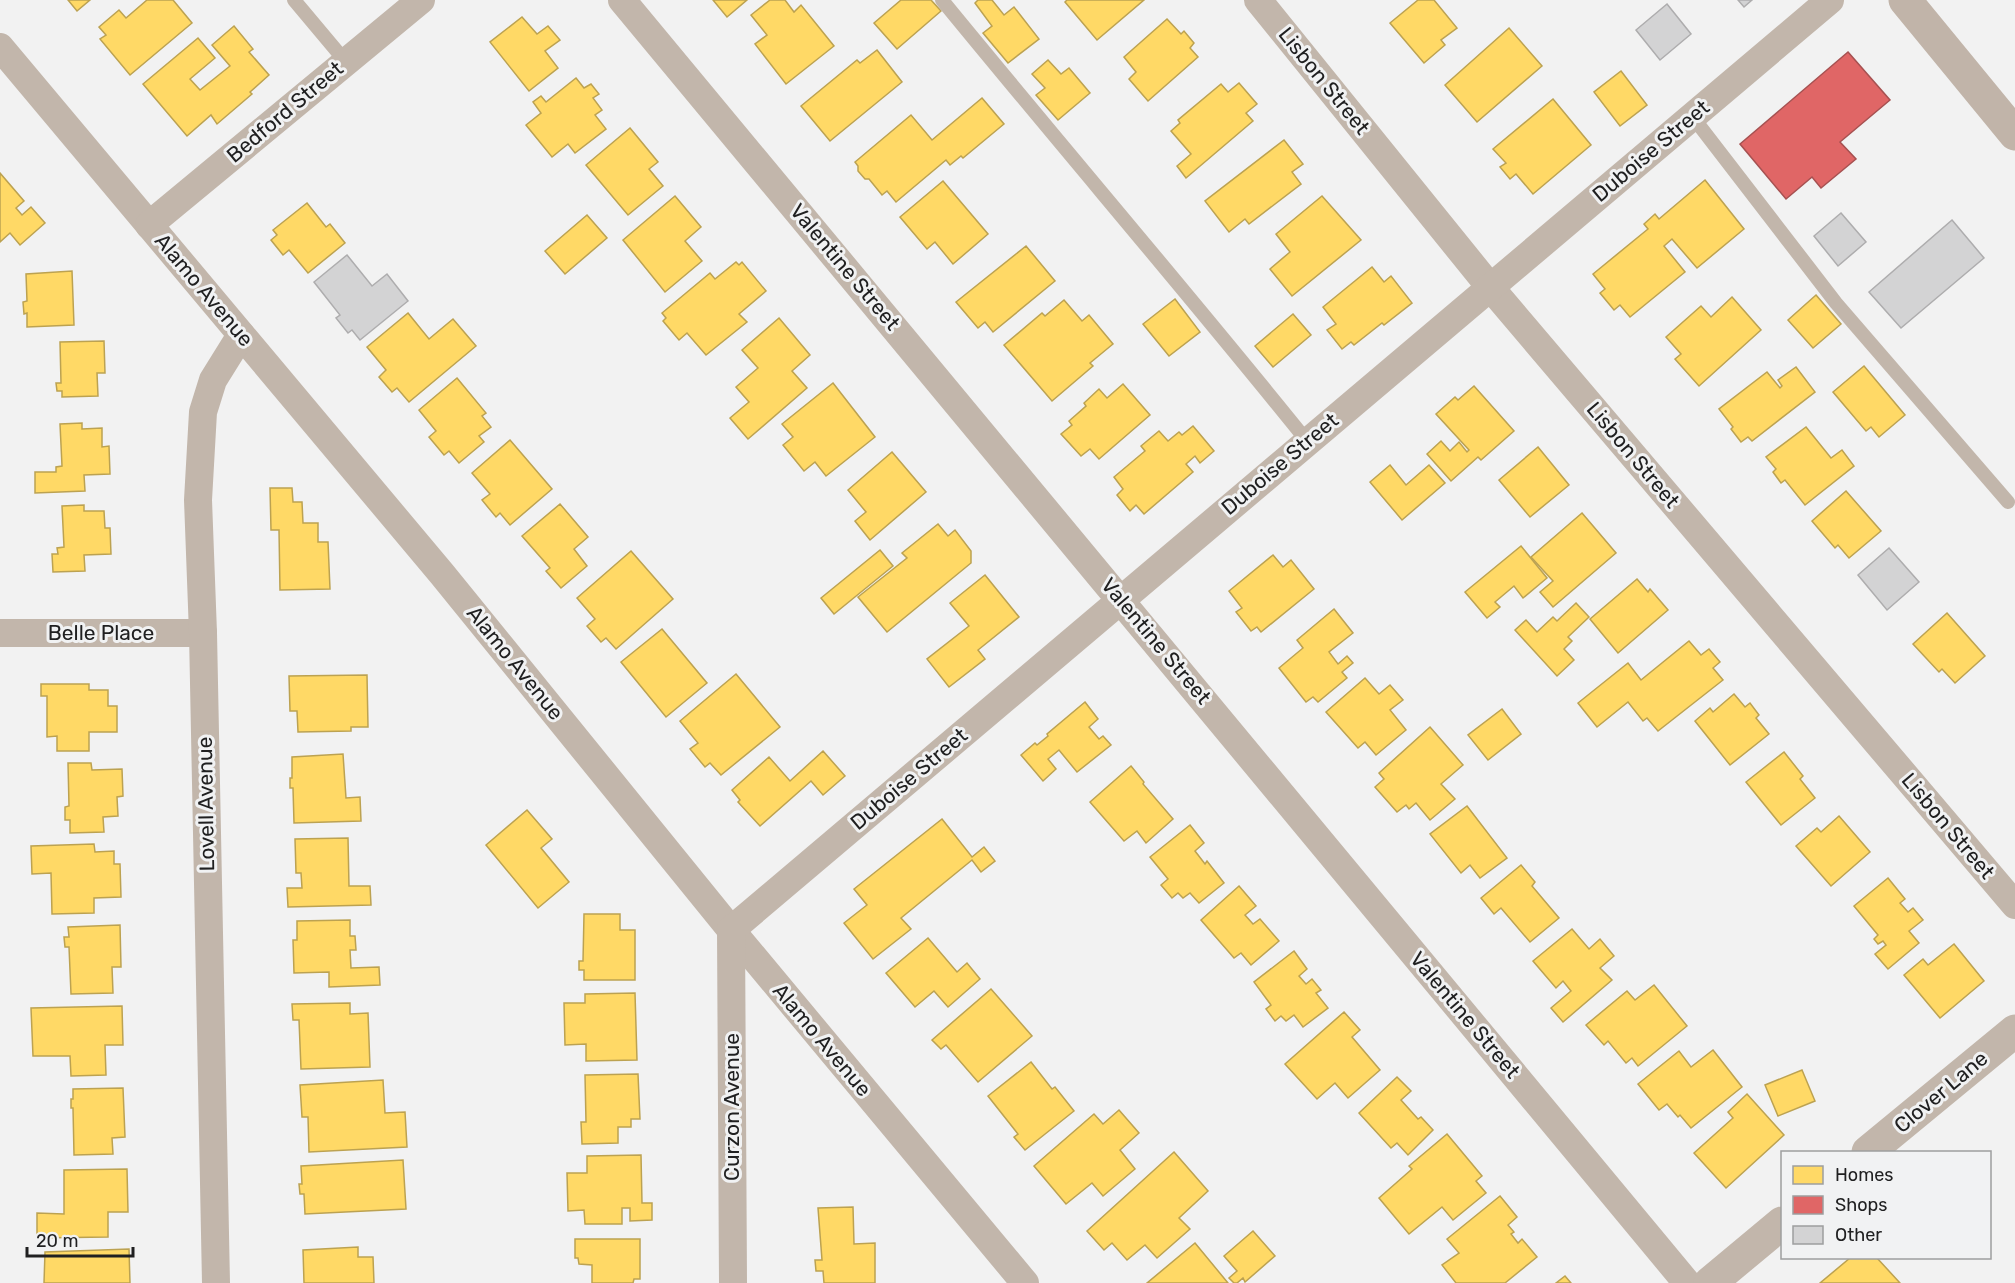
<svg xmlns="http://www.w3.org/2000/svg" width="2015" height="1283" font-family="Rubik,sans-serif">
	<rect width="100%" height="100%" fill="#f2f2f2"/>
	<g fill="#ffd966" stroke="#bca251" stroke-width="1.5">
		<polygon points="68,0 90,0 77,11"/>
		<polygon points="147,0 173,0 192,23 130,75 100,39 106,35 99,27 119,10 126,18"/>
		<polygon points="713,0 747,0 727,17"/>
		<polygon points="770,0 785,0 794,12 801,5 834,46 786,84 755,44 767,35 751,15"/>
		<polygon points="901,0 931,0 941,11 897,49 874,23"/>
		<polygon points="978,0 992,0 1004,15 1014,7 1039,39 1008,63 983,33 992,26 975,3"/>
		<polygon points="1067,0 1144,0 1097,40 1065,2"/>
		<polygon points="1418,0 1434,0 1457,28 1441,40 1445,45 1424,63 1390,23"/>
		<polygon points="522,17 537,34 548,26 560,40 545,51 558,68 529,91 490,42"/>
		<polygon points="1167,19 1181,34 1184,31 1194,43 1190,48 1198,57 1148,101 1129,79 1136,72 1124,57"/>
		<polygon points="234,26 253,49 249,52 269,75 250,92 252,94 217,124 211,115 187,136 143,84 198,38 215,58 190,79 200,90 230,66 212,45"/>
		<polygon points="1509,28 1542,66 1477,122 1445,85"/>
		<polygon points="877,50 902,82 830,141 801,106 857,60 860,63"/>
		<polygon points="1048,60 1061,74 1069,68 1090,93 1058,120 1036,95 1045,88 1032,74"/>
		<polygon points="1621,71 1647,105 1620,126 1594,92"/>
		<polygon points="576,78 584,88 591,84 599,94 593,98 602,110 595,115 606,129 575,153 568,144 552,157 526,125 541,113 533,102 541,96 546,102"/>
		<polygon points="1239,83 1257,104 1246,113 1253,121 1186,178 1177,166 1191,154 1171,131 1180,123 1178,120 1221,84 1228,92"/>
		<polygon points="982,98 1004,124 963,158 961,156 950,165 946,160 896,202 887,191 882,195 869,179 865,179 858,171 858,166 855,162 911,115 932,140"/>
		<polygon points="1553,99 1591,145 1533,194 1516,174 1510,179 1500,167 1506,163 1493,149"/>
		<polygon points="630,128 658,162 649,169 663,186 628,215 586,165"/>
		<polygon points="1284,140 1303,164 1292,172 1301,184 1249,224 1245,219 1229,232 1205,201"/>
		<polygon points="0,173 24,201 16,208 22,215 31,207 45,223 20,245 10,233 0,242"/>
		<polygon points="1705,180 1744,229 1697,268 1672,239 1664,246 1685,272 1630,317 1620,305 1614,310 1600,293 1605,289 1593,274 1648,229 1644,224 1655,214 1659,219"/>
		<polygon points="943,181 988,234 953,264 935,242 927,249 900,217"/>
		<polygon points="675,196 701,227 685,241 702,261 665,292 623,240"/>
		<polygon points="1322,196 1361,240 1292,296 1270,269 1290,252 1276,234"/>
		<polygon points="307,203 326,227 330,224 345,243 308,273 289,250 283,255 271,240 277,235 273,230"/>
		<polygon points="587,215 607,238 565,274 545,251"/>
		<polygon points="1026,246 1055,281 993,332 985,322 978,328 956,302"/>
		<polygon points="736,262 739,265 742,262 766,291 739,314 747,322 706,355 687,333 679,340 663,321 666,318 662,313 710,273 715,279"/>
		<polygon points="1372,267 1384,282 1391,276 1412,303 1384,325 1382,323 1354,345 1351,342 1342,349 1327,330 1336,324 1323,307"/>
		<polygon points="72,271 74,325 27,327 27,313 24,314 23,302 27,301 26,274"/>
		<polygon points="1816,295 1841,324 1813,348 1788,320"/>
		<polygon points="1732,297 1761,330 1699,386 1675,359 1681,354 1666,337 1701,306 1711,317"/>
		<polygon points="1175,299 1200,332 1169,356 1143,324"/>
		<polygon points="1064,300 1082,321 1089,315 1113,344 1090,363 1093,366 1052,401 1004,345 1042,313 1045,316"/>
		<polygon points="408,313 429,339 453,319 476,346 409,402 397,388 392,392 379,377 386,370 367,347"/>
		<polygon points="1293,314 1311,335 1273,367 1255,346"/>
		<polygon points="779,318 810,355 792,371 807,388 748,439 730,418 749,402 736,387 758,368 742,350"/>
		<polygon points="104,341 105,373 97,373 98,396 62,397 62,391 57,391 56,383 61,383 60,342"/>
		<polygon points="1864,366 1905,415 1879,437 1871,427 1866,431 1833,392"/>
		<polygon points="1796,367 1815,392 1752,441 1748,437 1741,442 1731,429 1733,427 1719,409 1767,372 1780,388 1782,386 1778,380"/>
		<polygon points="457,378 486,413 482,416 491,427 479,436 484,442 459,463 449,451 444,455 429,437 436,431 419,410"/>
		<polygon points="833,383 875,437 826,476 815,462 804,471 783,445 793,437 782,424"/>
		<polygon points="1123,384 1150,415 1099,459 1090,449 1081,456 1061,434 1072,425 1069,421 1086,406 1084,403 1099,389 1107,398"/>
		<polygon points="1474,386 1514,431 1481,460 1478,457 1451,481 1427,454 1441,441 1450,451 1459,442 1467,452 1469,450 1436,414 1455,397 1458,400"/>
		<polygon points="82,423 82,429 102,428 102,447 109,446 110,474 84,475 85,491 35,493 35,472 56,472 56,467 62,466 60,424"/>
		<polygon points="1193,426 1214,451 1200,463 1195,456 1186,464 1193,472 1144,514 1136,505 1130,511 1117,495 1123,489 1114,477 1145,451 1141,446 1159,431 1168,441 1179,432 1182,435"/>
		<polygon points="1806,427 1831,458 1842,450 1854,466 1805,505 1785,480 1781,483 1773,472 1776,469 1766,457"/>
		<polygon points="510,440 552,489 510,525 500,513 496,517 482,500 490,494 472,473"/>
		<polygon points="1538,447 1569,485 1530,517 1499,480"/>
		<polygon points="892,452 926,492 870,540 855,521 866,512 848,490"/>
		<polygon points="1390,465 1406,485 1429,465 1445,483 1402,520 1370,482"/>
		<polygon points="270,488 292,488 293,502 302,502 303,523 318,523 318,542 328,542 330,589 280,590 279,530 271,530"/>
		<polygon points="1846,491 1881,531 1849,558 1838,545 1835,548 1812,521"/>
		<polygon points="560,504 588,537 574,549 587,566 561,588 546,571 550,568 522,536"/>
		<polygon points="84,505 84,511 104,511 105,528 110,528 111,554 84,555 85,571 53,572 52,554 58,554 57,548 64,547 62,506"/>
		<polygon points="1582,513 1616,553 1553,607 1540,592 1553,581 1531,557"/>
		<polygon points="938,524 948,536 955,530 971,551 971,563 887,632 858,597 907,558 902,553"/>
		<polygon points="1521,546 1547,578 1523,598 1514,586 1495,602 1500,607 1487,618 1465,592"/>
		<polygon points="880,550 893,566 834,614 821,598"/>
		<polygon points="631,551 673,599 616,649 606,638 601,642 587,626 595,619 577,598"/>
		<polygon points="1273,555 1283,567 1291,560 1314,589 1261,632 1257,627 1251,631 1236,612 1242,608 1229,591"/>
		<polygon points="985,575 1019,617 978,650 985,659 949,687 927,659 969,626 950,603"/>
		<polygon points="1637,579 1648,592 1650,589 1668,610 1618,653 1590,619"/>
		<polygon points="1576,603 1589,617 1568,637 1572,641 1564,649 1574,660 1557,676 1515,630 1526,620 1537,632 1553,617 1557,621"/>
		<polygon points="1334,609 1353,633 1329,652 1338,664 1347,656 1353,663 1342,672 1347,678 1318,702 1313,697 1306,702 1279,668 1303,648 1297,640"/>
		<polygon points="1947,613 1985,656 1955,683 1942,669 1939,672 1913,644"/>
		<polygon points="662,629 707,683 666,717 621,662"/>
		<polygon points="1689,641 1701,655 1709,649 1720,662 1713,668 1723,680 1658,731 1647,718 1643,721 1628,702 1597,727 1578,703 1628,663 1641,680"/>
		<polygon points="736,674 780,727 721,775 710,763 705,767 690,749 698,743 680,721"/>
		<polygon points="367,675 368,727 351,727 351,731 298,732 297,711 290,711 289,676"/>
		<polygon points="1365,678 1379,694 1390,685 1403,700 1390,710 1406,730 1376,755 1365,742 1358,748 1326,712"/>
		<polygon points="41,684 89,684 89,690 108,690 108,706 117,706 117,732 89,732 89,751 57,751 57,736 47,737 47,696 41,696"/>
		<polygon points="1734,694 1745,707 1750,703 1759,715 1756,718 1769,734 1730,765 1695,721 1710,708 1713,712"/>
		<polygon points="1085,702 1098,719 1089,727 1099,739 1103,736 1111,745 1077,772 1059,750 1048,759 1056,769 1043,781 1021,755 1035,743 1037,745 1048,736 1047,734"/>
		<polygon points="1502,709 1521,734 1488,760 1468,735"/>
		<polygon points="1430,727 1463,765 1441,784 1455,799 1430,820 1416,803 1409,809 1406,805 1397,812 1375,787 1384,779 1379,773"/>
		<polygon points="823,751 845,776 823,795 811,781 760,826 738,802 740,800 732,790 769,757 790,781"/>
		<polygon points="1784,752 1803,776 1800,779 1815,798 1781,825 1746,782"/>
		<polygon points="343,754 346,798 360,797 361,821 294,823 293,788 290,788 290,778 292,778 292,757"/>
		<polygon points="68,763 91,763 92,770 122,769 123,796 117,797 118,816 103,817 104,832 70,833 70,820 65,820 65,807 69,806"/>
		<polygon points="1131,766 1144,782 1143,784 1173,819 1146,843 1137,831 1124,841 1090,802"/>
		<polygon points="1467,806 1507,858 1480,878 1470,865 1461,873 1430,834"/>
		<polygon points="527,810 552,839 541,848 569,882 538,908 486,845"/>
		<polygon points="1839,816 1870,852 1831,886 1796,846 1817,828 1821,832"/>
		<polygon points="942,819 972,857 984,847 995,861 981,872 972,860 901,918 911,929 873,959 844,923 867,905 854,889"/>
		<polygon points="1190,825 1204,843 1195,851 1205,864 1207,861 1224,883 1199,903 1190,893 1183,898 1178,893 1172,898 1161,885 1168,879 1150,857"/>
		<polygon points="348,838 349,886 370,886 371,905 288,907 287,888 302,888 301,873 296,873 295,839"/>
		<polygon points="94,844 95,852 114,851 114,864 120,864 121,897 94,898 94,913 52,914 51,873 32,874 31,846"/>
		<polygon points="1521,865 1535,882 1532,886 1559,918 1530,942 1501,908 1494,914 1481,898"/>
		<polygon points="1888,878 1905,899 1900,903 1908,912 1913,908 1923,920 1909,931 1919,943 1888,969 1875,954 1886,945 1883,941 1878,944 1874,939 1878,935 1854,906"/>
		<polygon points="1239,886 1256,906 1245,915 1253,924 1260,919 1279,941 1251,965 1241,953 1234,958 1201,920"/>
		<polygon points="584,914 620,914 620,930 635,930 635,980 584,980 584,970 579,970 579,961 583,961"/>
		<polygon points="350,920 350,936 355,936 356,950 350,950 351,968 379,967 380,985 329,987 329,972 294,973 293,940 297,940 297,921"/>
		<polygon points="120,925 121,967 112,967 113,993 71,994 69,947 65,947 64,937 69,937 68,927"/>
		<polygon points="1572,929 1589,949 1600,939 1614,956 1600,968 1612,980 1563,1022 1551,1008 1571,991 1563,981 1556,988 1533,961"/>
		<polygon points="928,938 957,972 967,963 980,979 948,1007 934,991 915,1007 886,973"/>
		<polygon points="1954,944 1984,981 1940,1018 1904,975 1923,959 1928,965"/>
		<polygon points="1294,951 1307,969 1299,976 1306,984 1312,979 1321,990 1316,993 1328,1008 1303,1027 1294,1015 1286,1021 1281,1016 1275,1021 1266,1009 1271,1005 1254,982"/>
		<polygon points="1654,985 1687,1026 1638,1066 1632,1058 1626,1063 1608,1041 1604,1045 1586,1025 1627,991 1635,1000"/>
		<polygon points="991,989 1032,1036 978,1082 946,1045 941,1049 932,1040"/>
		<polygon points="635,993 637,1060 586,1061 586,1044 565,1045 564,1003 585,1003 585,994"/>
		<polygon points="350,1003 350,1014 368,1013 370,1067 301,1069 299,1020 293,1020 292,1004"/>
		<polygon points="122,1006 123,1045 105,1045 106,1075 71,1076 70,1056 33,1056 31,1008"/>
		<polygon points="1344,1012 1360,1030 1352,1037 1380,1070 1348,1098 1335,1083 1317,1099 1285,1064"/>
		<polygon points="1713,1050 1742,1087 1691,1128 1680,1115 1678,1117 1667,1104 1659,1110 1638,1084 1679,1051 1691,1067"/>
		<polygon points="1031,1062 1052,1089 1055,1087 1074,1111 1025,1150 1014,1137 1018,1134 988,1096"/>
		<polygon points="1802,1070 1815,1101 1778,1116 1765,1085"/>
		<polygon points="638,1074 640,1119 631,1119 631,1127 618,1127 618,1143 582,1144 581,1122 586,1122 585,1075"/>
		<polygon points="1397,1077 1411,1091 1401,1100 1418,1119 1421,1117 1433,1130 1408,1155 1397,1143 1391,1148 1359,1113"/>
		<polygon points="383,1080 385,1113 405,1112 407,1147 309,1152 308,1117 302,1117 300,1085"/>
		<polygon points="123,1088 125,1137 112,1138 113,1154 74,1155 73,1108 71,1108 71,1099 73,1099 73,1089"/>
		<polygon points="1747,1094 1784,1135 1726,1188 1694,1153 1733,1118 1728,1112"/>
		<polygon points="1119,1110 1139,1133 1120,1150 1135,1169 1103,1196 1092,1183 1066,1204 1034,1166 1094,1114 1103,1124"/>
		<polygon points="1447,1134 1482,1176 1476,1181 1486,1193 1453,1220 1442,1207 1409,1234 1379,1198 1412,1169 1409,1166"/>
		<polygon points="1174,1152 1208,1191 1179,1218 1190,1229 1157,1258 1145,1245 1127,1260 1112,1243 1104,1250 1087,1231"/>
		<polygon points="641,1155 642,1203 652,1203 652,1220 630,1221 630,1208 622,1208 622,1224 585,1224 584,1210 568,1211 567,1173 587,1173 587,1156"/>
		<polygon points="403,1160 406,1209 305,1214 304,1194 300,1194 299,1184 302,1184 301,1166"/>
		<polygon points="127,1169 128,1212 108,1212 108,1237 37,1238 37,1213 64,1214 64,1170"/>
		<polygon points="1500,1196 1517,1217 1508,1225 1514,1232 1511,1234 1518,1243 1522,1239 1537,1257 1505,1283 1456,1283 1442,1265 1459,1253 1447,1239"/>
		<polygon points="853,1207 854,1244 875,1243 875,1283 824,1283 823,1271 816,1271 815,1260 822,1260 818,1208"/>
		<polygon points="1253,1231 1275,1256 1245,1282 1243,1278 1237,1283 1234,1283 1229,1278 1237,1271 1224,1256"/>
		<polygon points="575,1239 640,1239 640,1279 634,1279 633,1283 592,1283 592,1265 579,1264 578,1258 575,1258"/>
		<polygon points="1195,1243 1228,1283 1147,1283"/>
		<polygon points="358,1247 358,1257 373,1257 374,1283 304,1283 303,1250"/>
		<polygon points="129,1249 130,1283 44,1283 45,1252"/>
		<polygon points="1850,1258 1877,1258 1900,1283 1820,1283"/>
		<polygon points="1565,1276 1571,1283 1556,1283"/>
	</g>
	<polygon fill="#e06666" stroke="#a65151" stroke-width="1.5" points="1848,52 1890,100 1840,142 1856,159 1821,188 1812,177 1786,199 1740,144"/>
	<g fill="#d3d3d4" stroke="#aeadae" stroke-width="1.5">
		<polygon points="1738,0 1752,0 1744,7"/>
		<polygon points="1667,4 1691,34 1660,60 1636,30"/>
		<polygon points="1841,213 1866,242 1838,266 1814,236"/>
		<polygon points="1952,220 1984,258 1901,328 1869,292"/>
		<polygon points="347,255 372,286 387,274 408,301 360,340 352,330 348,333 336,318 340,315 314,282"/>
		<polygon points="1889,548 1919,582 1887,610 1858,575"/>
	</g>
	<g fill="none" stroke-linecap="round" stroke-linejoin="round">
		<g stroke="#c2b6ab" stroke-width="14">
			<polyline points="294,0 346,62"/>
			<path d="M942 0C1063 148 1187 292 1307 441"/>
			<polyline points="1692,116 1836,303 2008,502"/>
		</g>
		<g stroke="#c2b6ab" stroke-width="28">
			<polyline points="622,0 1687,1283"/>
			<polyline points="1258,0 1490,287 2015,905"/>
			<polyline points="0,47 442,574 731,930 1025,1283"/>
			<polyline points="149,225 421,0"/>
			<polyline points="0,633 203,633"/>
			<polyline points="216,1283 203,633 198,500 203,412 213,380 241,335"/>
			<polyline points="733,1283 731,930 1830,0"/>
		</g>
		<g stroke="#c2b6ab" stroke-width="33">
			<polyline points="1868,1152 2015,1031"/>
			<polyline points="1710,1283 1782,1223"/>
		</g>
		<polyline stroke="#c1b4a9" stroke-width="33" points="1905,0 2015,134"/>
	</g>
	<g text-anchor="middle" stroke-width="6" stroke-linejoin="round" paint-order="stroke">
		<g font-size="21" fill="#202021" stroke="#f1f2f3">
			<text transform="translate(1324 81) rotate(51)" y="7">Lisbon Street</text>
			<text transform="translate(285 112) rotate(-40)" y="7">Bedford Street</text>
			<text transform="translate(1651 151) rotate(-40)" y="7">Duboise Street</text>
			<text transform="translate(845 267) rotate(50)" y="7">Valentine Street</text>
			<text transform="translate(204 290) rotate(50)" y="7">Alamo Avenue</text>
			<text transform="translate(1633 455) rotate(50)" y="7">Lisbon Street</text>
			<text transform="translate(1280 464) rotate(-40)" y="7">Duboise Street</text>
			<text x="101" y="640">Belle Place</text>
			<text transform="translate(1156 641) rotate(50)" y="7">Valentine Street</text>
			<text transform="translate(515 663) rotate(51)" y="7">Alamo Avenue</text>
			<text transform="translate(909 779) rotate(-40)" y="7">Duboise Street</text>
			<text transform="translate(206 804) rotate(-91)" y="7">Lovell Avenue</text>
			<text transform="translate(1948 826) rotate(50)" y="7">Lisbon Street</text>
			<text transform="translate(1465 1015) rotate(50)" y="7">Valentine Street</text>
			<text transform="translate(822 1040) rotate(50)" y="7">Alamo Avenue</text>
			<text transform="translate(1941 1092) rotate(-40)" y="7">Clover Lane</text>
			<text transform="translate(732 1107) rotate(-90)" y="7">Curzon Avenue</text>
		</g>
	</g>
	<rect x="1781" y="1151" width="210" height="108" fill="#f1f2f3" stroke="#9d9e9f" stroke-width="1.5"/>
	<rect x="1793" y="1166" width="30" height="18" fill="#ffd966" stroke="#9d9e9f" stroke-width="1.5"/>
	<text x="1835" y="1181" font-size="18" fill="#202021">Homes</text>
	<rect x="1793" y="1196" width="30" height="18" fill="#e06666" stroke="#9d9e9f" stroke-width="1.5"/>
	<text x="1835" y="1211" font-size="18" fill="#202021">Shops</text>
	<rect x="1793" y="1226" width="30" height="18" fill="#d3d3d4" stroke="#9d9e9f" stroke-width="1.5"/>
	<text x="1835" y="1241" font-size="18" fill="#202021">Other</text>
	<path d="M27 1247v9h106v-9" fill="none" stroke="#202021" stroke-width="3"/>
	<text x="36" y="1247" font-size="18" fill="#202021" stroke="#f1f2f3" stroke-width="4.5" paint-order="stroke">20 m</text>
</svg>
